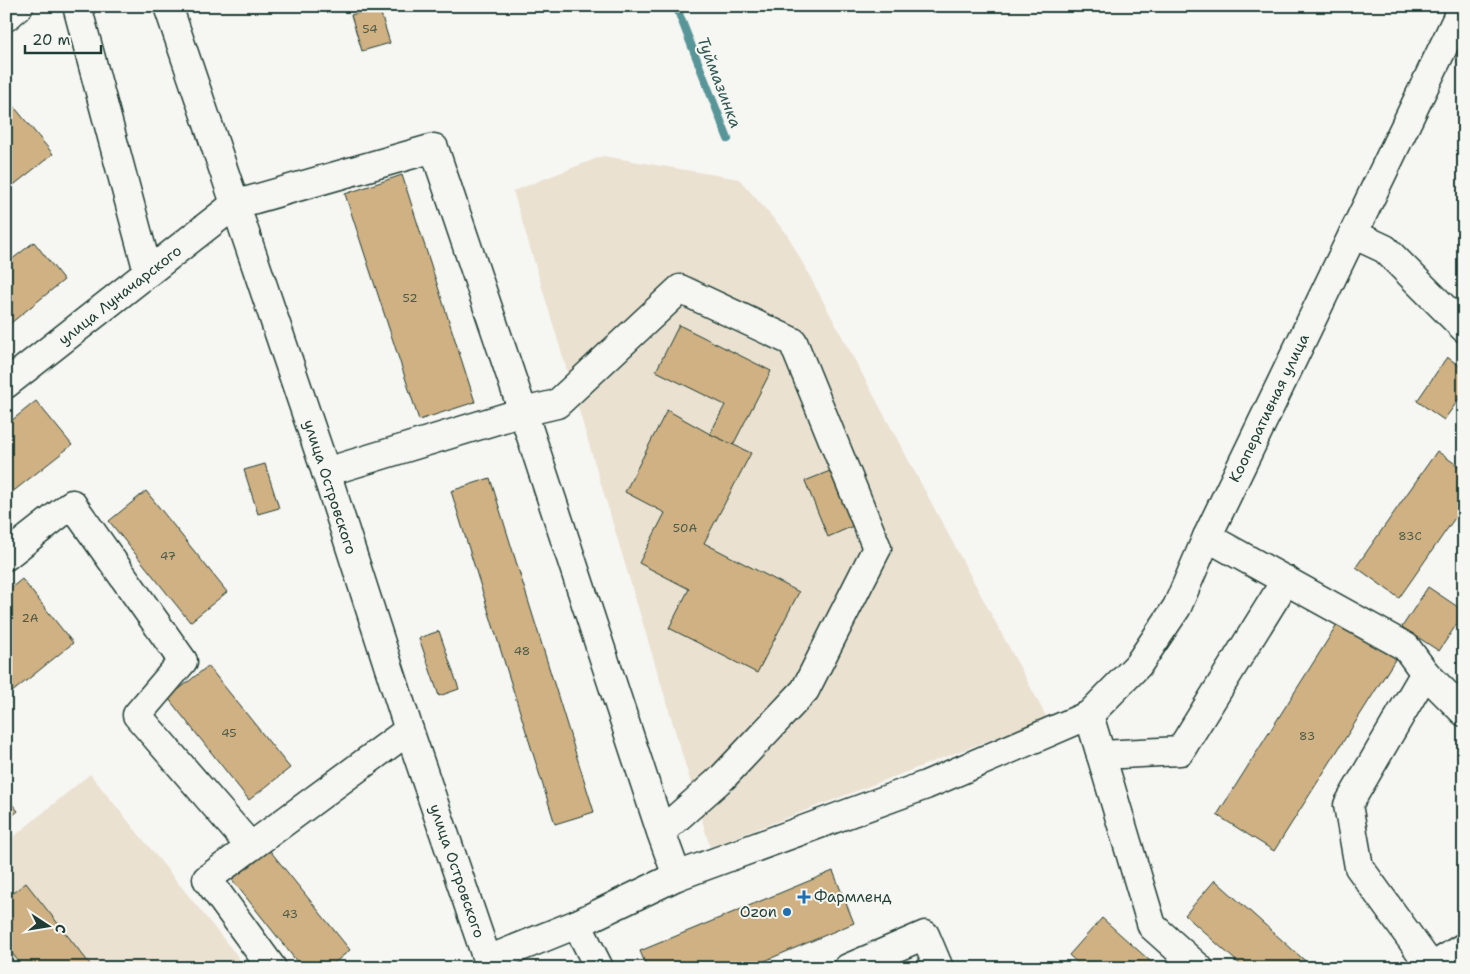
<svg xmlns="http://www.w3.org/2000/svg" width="1470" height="974" font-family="'Shantell Sans',sans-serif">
	<rect width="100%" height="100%" fill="#f6f6f2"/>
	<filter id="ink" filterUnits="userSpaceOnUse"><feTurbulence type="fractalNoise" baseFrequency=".02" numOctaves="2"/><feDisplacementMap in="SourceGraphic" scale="10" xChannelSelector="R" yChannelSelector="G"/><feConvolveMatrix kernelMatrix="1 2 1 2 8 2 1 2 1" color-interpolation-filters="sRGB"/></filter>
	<g filter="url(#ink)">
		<g fill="#eae1d1">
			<polygon points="603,156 739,179 787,234 1047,718 710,847 513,191"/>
			<polygon points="90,774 247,968 6,968 6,843"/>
		</g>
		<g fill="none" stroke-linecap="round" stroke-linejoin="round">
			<polyline stroke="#599599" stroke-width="8" points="676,6 728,139"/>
		</g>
		<g fill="#cfb183" stroke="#1f3d34">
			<polygon points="379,7 390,43 362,51 351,15"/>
			<polygon points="6,97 53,154 6,191"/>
			<polygon points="402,175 475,402 419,420 345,194"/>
			<polygon points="34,242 64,280 6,327 6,264"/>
			<polygon points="679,325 771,371 733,445 710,434 725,405 656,371"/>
			<polygon points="1447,357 1464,369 1464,392 1444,420 1417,401"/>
			<polygon points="36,401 72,445 6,497 6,425"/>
			<polygon points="667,410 710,434 751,453 704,543 799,592 757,673 669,628 689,589 639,563 665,513 625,492"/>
			<polygon points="1437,451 1464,470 1464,505 1399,598 1356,567"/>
			<polygon points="265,464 279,508 258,514 244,470"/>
			<polygon points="830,471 853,526 828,537 805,481"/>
			<polygon points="490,478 594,812 555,824 451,491"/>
			<polygon points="146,491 227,592 190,622 109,521"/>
			<polygon points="22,579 73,643 6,697 6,592"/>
			<polygon points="1428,587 1464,611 1464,613 1439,651 1402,627"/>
			<polygon points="1339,622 1396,658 1274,851 1217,815"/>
			<polygon points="439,631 459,689 439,696 419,638"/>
			<polygon points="208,666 290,768 249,800 168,698"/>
			<polygon points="6,797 18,811 6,821"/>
			<polygon points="267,847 350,950 328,968 302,968 230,877"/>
			<polygon points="833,871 854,923 748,968 647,968 640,951"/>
			<polygon points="1215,880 1313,968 1244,968 1185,915"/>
			<polygon points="26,883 93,968 24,968 6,946 6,898"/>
			<polygon points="1102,918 1158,968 1083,968 1069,955"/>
		</g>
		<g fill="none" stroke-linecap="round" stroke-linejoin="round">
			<g stroke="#1f3d34" stroke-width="31">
				<g id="minor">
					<polyline points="77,6 148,272"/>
					<polyline points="6,17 19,6"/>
					<polyline points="1353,234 1385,249 1464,328"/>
					<polyline points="6,384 234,205 434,148 523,412 326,472"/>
					<polyline points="1207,537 1406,647 1425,673 1348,805 1359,867 1432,968"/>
					<polyline points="6,556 72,504 183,661 137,715 250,846"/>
					<polyline points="1425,673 1464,712"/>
					<polyline points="1089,715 1152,926 1199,968"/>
					<polyline points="1101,755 1180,751 1286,580"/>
					<polyline points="661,832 723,777 805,690 877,548 793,342 680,289 557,404 523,412 661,832 677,876"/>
					<polyline points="577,924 599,968"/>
					<polyline points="488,960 577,924 677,876 926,785 1089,715 1138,665 1177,607 1207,537 1463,6"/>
					<polyline points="1432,967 1464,947"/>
					<polyline points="272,968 207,879 409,730"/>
					<polyline points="848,968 925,935 939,968"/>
				</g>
			</g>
			<g stroke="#1f3d34" stroke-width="31">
				<polyline id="major" points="168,6 326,472 409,730 490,968"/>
			</g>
			<use href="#minor" stroke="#f6f6f2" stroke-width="28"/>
			<use href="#major" stroke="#f6f6f2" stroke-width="28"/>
		</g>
	</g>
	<g fill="#1f6fb2" stroke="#f6f6f2" stroke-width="2">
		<path d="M801.5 889.5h5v5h5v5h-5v5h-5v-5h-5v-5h5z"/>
		<circle cx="787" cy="912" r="5"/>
	</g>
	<g text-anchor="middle" stroke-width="4" stroke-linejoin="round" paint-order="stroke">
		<g font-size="12" fill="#4b5a48">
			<text x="370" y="33">54</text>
			<text x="410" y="302">52</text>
			<text x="685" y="532">50А</text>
			<text x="1410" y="540">83С</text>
			<text x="168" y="560">47</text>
			<text x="30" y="622">2А</text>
			<text x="522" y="655">48</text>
			<text x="229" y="737">45</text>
			<text x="1307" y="740">83</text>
			<text x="290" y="918">43</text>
		</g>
		<g font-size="15" fill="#1f3d34" stroke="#f6f6f2">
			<text transform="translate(120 295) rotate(-38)" y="5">улица Луначарского</text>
			<text transform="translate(1269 408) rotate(-64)" y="5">Кооперативная улица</text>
			<text transform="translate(330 487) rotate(72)" y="5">улица Островского</text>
			<text transform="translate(457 871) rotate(71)" y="5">улица Островского</text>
		</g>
		<g font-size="15" fill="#1f3d34" stroke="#f6f6f2" text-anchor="start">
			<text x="814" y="902">Фармленд</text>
			<text x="777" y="917" text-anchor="end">Ozon</text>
		</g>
		<g font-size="16" font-style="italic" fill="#325a56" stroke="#f6f6f2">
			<text transform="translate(720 82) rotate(69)" y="6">Туймазинка</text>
		</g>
	</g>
	<rect width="1470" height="974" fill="none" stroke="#f6f6f2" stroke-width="25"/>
	<rect x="12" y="12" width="1445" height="949" fill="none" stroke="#1f3d34" stroke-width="2" filter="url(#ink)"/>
	<g transform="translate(48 926) rotate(102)" stroke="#f6f6f2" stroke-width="4" paint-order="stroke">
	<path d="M0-4L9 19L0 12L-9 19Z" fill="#1f3d34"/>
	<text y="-8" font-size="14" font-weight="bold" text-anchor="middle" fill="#1f3d34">С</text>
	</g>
	<path d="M25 45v8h76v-8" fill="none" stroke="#1f3d34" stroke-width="2.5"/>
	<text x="32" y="45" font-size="15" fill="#1f3d34" stroke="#f6f6f2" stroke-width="4" paint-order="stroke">20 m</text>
</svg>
